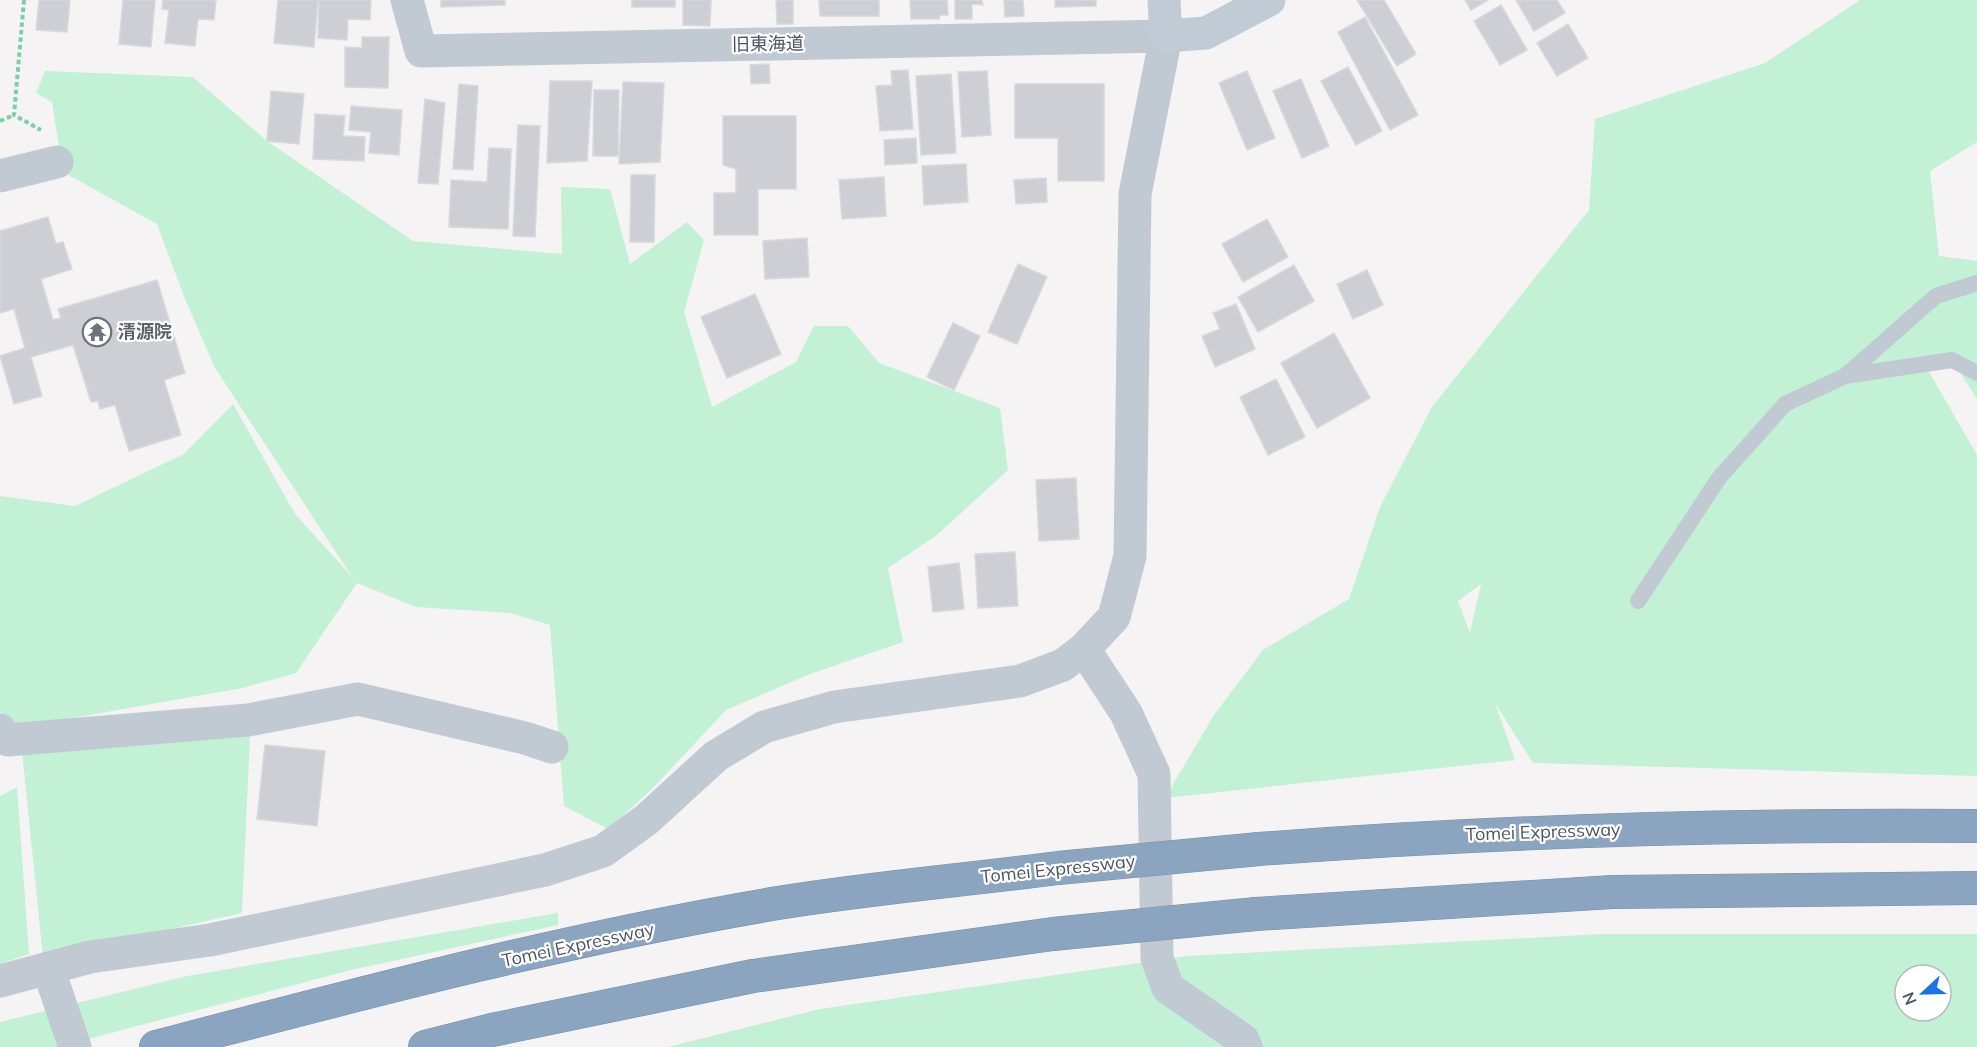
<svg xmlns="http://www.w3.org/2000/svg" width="1977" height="1047" font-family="Mulish,'Noto Sans JP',sans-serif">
	<rect width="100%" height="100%" fill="#f5f3f3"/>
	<g fill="#c3f1d5" fill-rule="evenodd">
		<path d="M1860 0H1977V142L1930 171 1939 256 1977 261V399L1952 360 1925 365 1977 455V776L1533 763 1495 703 1515 760 1165 798 1214 715 1263 650 1349 599 1380 507 1432 407 1589 210 1595 119 1765 63ZM1481 584 1470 633 1458 601Z"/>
		<polygon points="45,71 193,77 267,141 413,241 562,254 561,187 610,189 630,264 687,222 704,240 684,312 712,407 796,362 814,326 848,326 879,363 1000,408 1008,470 937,535 888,568 903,642 810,674 726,710 653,788 608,829 564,806 550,625 510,613 416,607 357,583 296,673 242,688 22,727 0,712 0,496 75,506 184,454 233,404 295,514 353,578 215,368 185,299 157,224 63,172 52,102 36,93"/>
		<polygon points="250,736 242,913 43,958 21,741"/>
		<polygon points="17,787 29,954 0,964 0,796"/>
		<polygon points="558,913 558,925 351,970 57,1047 0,1047 0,1022 187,976"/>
		<path d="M1603 934H1977V1047H668L820 1009 1187 956ZM1905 975H1941V1011H1905Z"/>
	</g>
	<g fill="#cdcfd5" stroke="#d7d9de" stroke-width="1.5">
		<polygon points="39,0 70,0 67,32 36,30"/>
		<polygon points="123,0 155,0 151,47 119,44"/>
		<polygon points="163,0 216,0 214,20 198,19 195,46 165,43 169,10 162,9"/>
		<polygon points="278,0 318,0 314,47 274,43"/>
		<polygon points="319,0 371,0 370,20 348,19 347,40 318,38"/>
		<polygon points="441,0 505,0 505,5 441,7"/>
		<rect x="632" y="0" width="43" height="7"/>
		<polygon points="683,0 711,0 710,26 683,25"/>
		<polygon points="776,0 793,0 793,24 777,24"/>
		<polygon points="819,0 879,0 879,16 820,16"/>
		<polygon points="910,0 947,0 948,15 940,15 939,19 911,19"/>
		<polygon points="955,0 982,0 983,5 972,4 972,19 955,19"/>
		<polygon points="1004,0 1023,0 1024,16 1005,17"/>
		<polygon points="1055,0 1096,0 1096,6 1055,7"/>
		<polygon points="1357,0 1384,0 1416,54 1397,66"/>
		<polygon points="1465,0 1488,0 1471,10"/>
		<polygon points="1516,0 1557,0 1565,13 1534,31"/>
		<polygon points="1501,5 1527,50 1500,65 1474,21"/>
		<polygon points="1365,17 1418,115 1390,130 1338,32"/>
		<polygon points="1568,24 1588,58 1557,76 1537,43"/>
		<polygon points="362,37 389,37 388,88 345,87 345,47 362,48"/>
		<polygon points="769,64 770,83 751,84 750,65"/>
		<polygon points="1348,67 1382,131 1356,145 1321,81"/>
		<polygon points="908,70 913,129 880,131 876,86 892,85 891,71"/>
		<polygon points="987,71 991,135 962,137 958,72"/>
		<polygon points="1247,71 1275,138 1247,150 1219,83"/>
		<polygon points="951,74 956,153 921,155 916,76"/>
		<polygon points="1301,79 1329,146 1302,158 1273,91"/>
		<polygon points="550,81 592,81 587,161 547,163"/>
		<polygon points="623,82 664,83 660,162 619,164"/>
		<polygon points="459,84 478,86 473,170 453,169"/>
		<polygon points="1015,84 1104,84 1104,181 1058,181 1058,138 1015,138"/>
		<polygon points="594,90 619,90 618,156 593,156"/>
		<polygon points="271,91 304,94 299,144 267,141"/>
		<polygon points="425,99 445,103 438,184 418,183"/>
		<polygon points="351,106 402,110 399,155 369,153 371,132 349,130"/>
		<polygon points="315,114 345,116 343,136 365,137 364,161 313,159"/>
		<polygon points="723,116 796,116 796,189 758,189 758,235 714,235 714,193 736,193 736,169 723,165"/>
		<polygon points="518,125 540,126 535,237 513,236"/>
		<polygon points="916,138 917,163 885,165 884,140"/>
		<polygon points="489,148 511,149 508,229 449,227 451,180 487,182"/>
		<polygon points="966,164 968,202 924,205 922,166"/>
		<polygon points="631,175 655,175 654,242 630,242"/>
		<polygon points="884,177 886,216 842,219 839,180"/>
		<polygon points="1046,178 1047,202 1016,204 1014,180"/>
		<polygon points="48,217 56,244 63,242 72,269 41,279 53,320 61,318 58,309 157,280 185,373 164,380 181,435 129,451 115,405 100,409 98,401 91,402 73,345 31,357 42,396 14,404 0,356 25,348 14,309 0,313 0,231"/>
		<polygon points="1267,219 1288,257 1243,282 1222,244"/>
		<polygon points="807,238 809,277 765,279 763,241"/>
		<polygon points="1018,264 1047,277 1017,344 988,332"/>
		<polygon points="1294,265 1314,301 1258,332 1238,297"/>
		<polygon points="1367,270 1383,305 1353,319 1337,284"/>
		<polygon points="755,294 781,354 727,378 701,317"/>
		<polygon points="1236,304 1255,349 1215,367 1202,336 1220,329 1213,313"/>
		<polygon points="953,323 980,336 954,390 927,377"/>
		<polygon points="1334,333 1370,398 1317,428 1281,363"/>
		<polygon points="1276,379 1305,437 1268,455 1240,397"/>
		<polygon points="1076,478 1079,539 1039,541 1036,480"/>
		<polygon points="1015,552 1018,606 978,608 975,554"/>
		<polygon points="959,563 964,609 933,612 928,567"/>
		<polygon points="265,745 325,751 317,826 257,819"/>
	</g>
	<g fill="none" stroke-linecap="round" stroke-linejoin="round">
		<g stroke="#7690ad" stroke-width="34">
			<g id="motorway">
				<path d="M1259 849C1498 831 1737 824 1977 826"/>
				<polyline points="1256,914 1612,892 1977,888"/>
				<path d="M156 1047C362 993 569 938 778 903 871 888 965 880 1058 868"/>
				<polyline points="425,1047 492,1030 753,976 1053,934"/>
			</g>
		</g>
		<g stroke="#7ad0a6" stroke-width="4" stroke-dasharray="4.5 3" stroke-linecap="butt">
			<polyline points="24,0 14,115 41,130"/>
			<polyline points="0,121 14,115"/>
		</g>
		<g stroke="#c1cad2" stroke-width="16">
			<polyline points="1845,376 1952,360 1977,373"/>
			<polyline points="1638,601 1719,478 1785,404 1845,376 1936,296 1977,283"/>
		</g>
		<g stroke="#c1cad2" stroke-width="33">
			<polyline points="407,0 421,51 1166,36"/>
			<polyline points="0,176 57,162"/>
			<polyline points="1084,649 1126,713 1154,774 1157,958 1168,988 1243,1040 1246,1047"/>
			<polyline points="0,730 8,740 248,720 358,699 525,738 552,747"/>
			<polyline points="48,968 75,1047"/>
		</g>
		<polyline stroke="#c1cad2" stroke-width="33" points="0,981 90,957 210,940 545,870 603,851 646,820 716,756 764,727 834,707 1020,681 1063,665 1084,649 1114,617 1130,556 1135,194 1166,36"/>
		<polyline stroke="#c1cbd6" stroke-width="33" points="1164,0 1166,36 1206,33 1269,0"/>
		<use href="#motorway" stroke="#8ba5c1" stroke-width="33"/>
		<g stroke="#7690ad" stroke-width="34" stroke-linecap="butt">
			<g id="motorway-bridge">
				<polyline points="1058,868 1259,849"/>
				<polyline points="1053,934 1256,914"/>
			</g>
		</g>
		<use href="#motorway-bridge" stroke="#8ba5c1" stroke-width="33"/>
	</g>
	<defs>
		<g id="temple-ring" transform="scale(1.5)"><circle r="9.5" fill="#fff" stroke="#6b7280" stroke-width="1.5"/><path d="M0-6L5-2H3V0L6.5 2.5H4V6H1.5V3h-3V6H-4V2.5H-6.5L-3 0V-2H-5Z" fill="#6b7280"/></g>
	</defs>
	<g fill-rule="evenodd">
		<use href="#temple-ring" x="97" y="332"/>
	</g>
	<g text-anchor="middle" stroke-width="4.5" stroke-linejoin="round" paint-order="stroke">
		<g font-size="18" fill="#4a5661" stroke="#fff">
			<text transform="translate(768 44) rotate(-1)" y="6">旧東海道</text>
			<text transform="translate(1543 832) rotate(-2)" y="6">Tomei Expressway</text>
			<text transform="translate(1058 869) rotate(-6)" y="6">Tomei Expressway</text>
			<text transform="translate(578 945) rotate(-12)" y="6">Tomei Expressway</text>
		</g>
		<g font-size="18" font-weight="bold" fill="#5b616d" stroke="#fff" text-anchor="start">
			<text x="118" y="338">清源院</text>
		</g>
	</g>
	<g transform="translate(1923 993) rotate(248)"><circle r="28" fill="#ffffff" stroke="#b7bbc0" stroke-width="1.5"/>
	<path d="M0-4.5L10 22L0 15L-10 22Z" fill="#1a73e8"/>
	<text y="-9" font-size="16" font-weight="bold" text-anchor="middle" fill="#4a5661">N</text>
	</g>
</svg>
